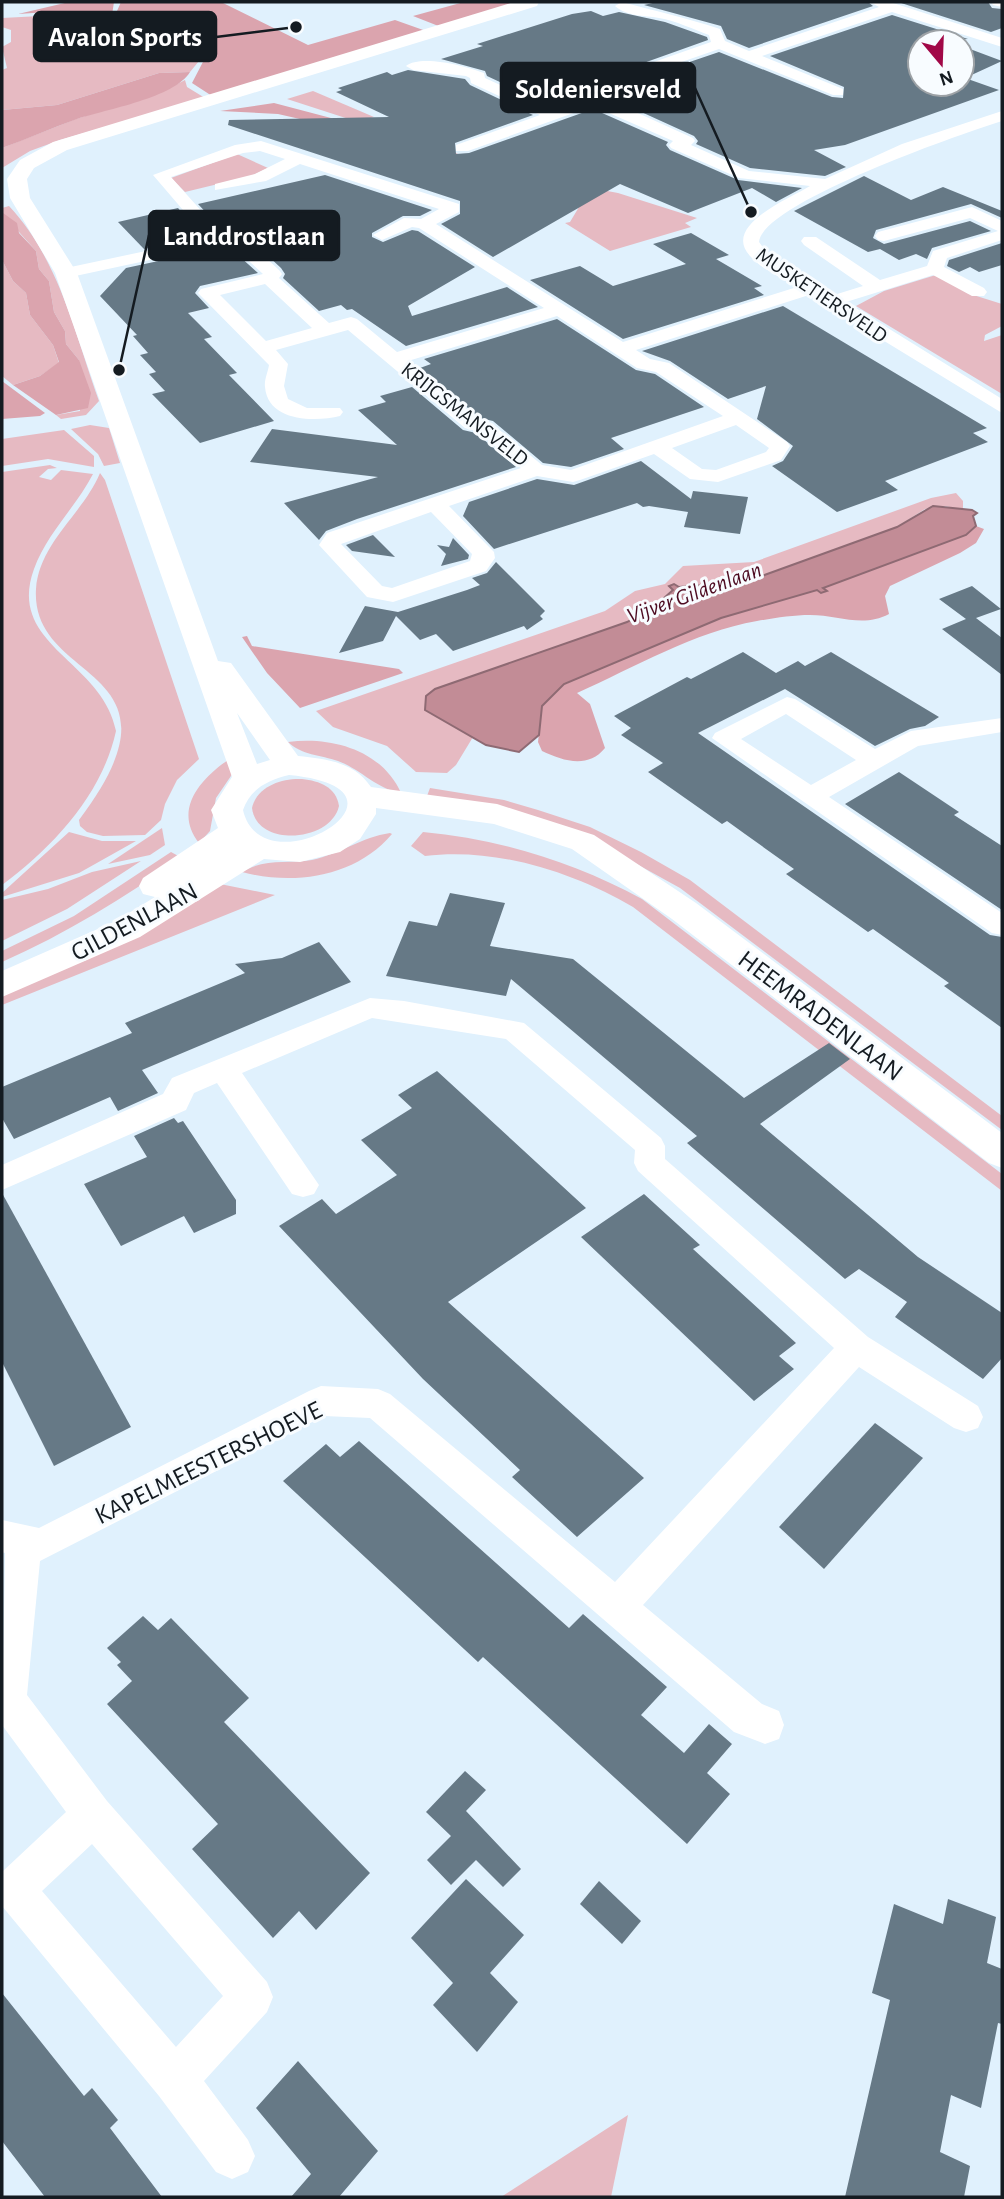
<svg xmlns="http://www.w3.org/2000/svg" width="1004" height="2199" font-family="'Alegreya Sans',sans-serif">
	<rect width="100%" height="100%" fill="#e0f1fd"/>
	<g fill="#e6bac2">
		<polygon points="79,14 118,20 199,61 190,72 159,73 57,105 2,110 2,70 7,68 2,47 11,42 11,30 2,27 2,18"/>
		<polygon points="185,80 187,87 205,98 60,140 30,151 2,168 2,148 76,119 166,90"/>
		<polygon points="313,91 374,117 358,122 287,99"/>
		<polygon points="237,154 268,168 251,176 185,192 171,178"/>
		<polygon points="543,179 618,193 697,218 685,223 691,227 610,251 565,223 570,222 579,207"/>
		<path d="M9 206C59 259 75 334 99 401L86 415 61 419 56 415 80 411 79 360 66 344 65 331 54 312 49 281 39 269 36 251 2 213V208Z"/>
		<polygon points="2,260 13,281 26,293 30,315 53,345 59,363 40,376 13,385 2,376"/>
		<polygon points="939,274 967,293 1002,304 1002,326 985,335 984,341 1002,335 1002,394 856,306 884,291"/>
		<polygon points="90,425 109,428 120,463 104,466 98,454 71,429"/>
		<polygon points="64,430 94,456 94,467 48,459 2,466 2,439"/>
		<path d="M50 465 57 468 48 469 39 477 51 480 61 470 93 474C76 507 47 533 34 569 6 646 102 660 116 731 102 795 53 847 2 885V472Z"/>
		<path d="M100 473 105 480 199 759 177 780 165 804 161 820 145 835 103 836 87 832 80 826 79 820C197 664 30 686 36 589 39 543 83 514 100 473Z"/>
		<polygon points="956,493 963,501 963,510 945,506 925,509 897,527 745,582 679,587 674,584 670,586 673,589 654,607 627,622 435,689 425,699 426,710 473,737 456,765 447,773 416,772 387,746 333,727 316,711 605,611 635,591 665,584 683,566 754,562 931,498"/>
		<path d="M288 742C331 736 382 750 401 793 375 788 362 770 338 761 321 755 301 755 288 742Z"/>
		<path d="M231 758 233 773 216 798 210 831 199 843C172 809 202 777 231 758Z"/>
		<path d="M302 779C320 781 336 787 339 806 331 842 257 848 252 808 257 786 282 778 302 779Z"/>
		<polygon points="430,788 504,800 538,810 590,827 641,852 690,880 1002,1116 1002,1130 680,888 584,835 427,796"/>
		<polygon points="162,828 165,845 150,855 108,864"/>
		<polygon points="69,832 102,841 136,841 79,873 2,897 2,893"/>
		<path d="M423 832C500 839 574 862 642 899L1002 1174V1191L633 907C573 872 495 847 425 856L411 846Z"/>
		<path d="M390 833 392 834C356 877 294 886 242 872 265 858 288 864 312 860 340 854 362 837 390 833Z"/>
		<path d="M171 852 182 858C124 897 66 934 2 962V951L74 916Z"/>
		<polygon points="141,861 67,909 2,941 2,900 48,889 92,872"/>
		<polygon points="220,884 275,895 2,1005 2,992 134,935"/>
		<polygon points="628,2115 611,2197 501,2197"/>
	</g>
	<g fill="#dba4ae">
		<polygon points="69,2 114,2 112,15 63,11 18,14"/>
		<polygon points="121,2 221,2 308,45 395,20 426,31 212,96 192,83 205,58 120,16 117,11"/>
		<polygon points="464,2 522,2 441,27 413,16"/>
		<path d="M190 72C174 98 107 109 77 119 52 128 27 139 2 148V110L57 105 159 73Z"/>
		<polygon points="274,103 445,148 462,156 278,114 220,111"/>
		<polygon points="3,213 17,223 19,233 36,251 39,269 49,281 54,312 65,331 66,344 79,360 91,393 88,408 56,415 13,385 40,376 59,362 53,345 30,315 26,293 13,281 2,260"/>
		<polygon points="2,381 45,413 40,416 2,419"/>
		<path d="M976 526 984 529 976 543 960 553 890 586 885 596 889 614C863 628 838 615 810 615 793 615 774 618 757 621 694 632 635 667 577 693L590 704 605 748C588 769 563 761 542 751L538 742 542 706 564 684 721 618 817 590 966 535Z"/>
		<polygon points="247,636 252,646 399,669 403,673 300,708 267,673 242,637"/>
	</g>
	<polygon fill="#c28c96" stroke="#8e6a73" stroke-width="2" points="933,506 972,510 977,513 973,516 976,526 966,535 823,588 827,591 821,593 817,590 721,618 564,684 542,706 539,735 519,752 486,745 425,710 426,696 435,689 627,622 654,607 673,590 669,586 674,584 679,587 745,582 897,527"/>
	<g fill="#667986">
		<polygon points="657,2 868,2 873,6 749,48 727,39 721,26 644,5"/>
		<polygon points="898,2 988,2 992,8 1002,9 1002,28 991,32"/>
		<polygon points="591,11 603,16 619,12 665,22 707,37 708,40 610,75 584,88 582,97 554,107 487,76 485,71 441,59 483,46 477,44 572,14"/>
		<polygon points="892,15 968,39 920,42 920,84 962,84 962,46 1002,61 965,78 999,90 845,145 814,150 846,167 825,176 750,168 696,144 698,141 694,136 604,95 622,85 719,52 832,97 843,98 844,87 770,56"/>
		<polygon points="408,70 465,79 470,85 533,115 455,143 456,154 469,153 593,109 668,142 666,145 670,150 738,180 802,188 776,202 752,188 688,213 620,184 493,257 441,224 460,214 460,201 228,125 229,120 389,117 336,92 342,90 338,88 387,72 392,75"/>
		<polygon points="325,175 432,210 420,216 403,216 372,233 372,237 383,242 412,230 418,231 475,267 408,306 412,316 507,287 538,307 406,346 352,309 347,310 341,305 319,311 283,278 285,274 281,268 241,231 223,231 198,204"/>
		<polygon points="864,176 911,200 943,187 1002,211 1002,218 971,204 876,230 873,238 884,244 970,221 991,231 932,248 927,259 916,254 899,260 880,249 868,252 794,211"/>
		<polygon points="178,208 202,236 144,249 118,222"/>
		<polygon points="691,233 729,255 716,259 762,286 754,288 764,295 623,339 530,280 580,266 613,286 686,264 653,244"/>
		<polygon points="1002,243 1002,265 979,272 970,267 959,272 947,266 949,260"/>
		<polygon points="228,246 258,273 200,286 195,293 209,308 188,313 212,337 204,339 237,373 229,375 274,421 200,443 152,394 165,391 149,374 156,372 140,355 148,353 133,336 137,335 100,296 126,268"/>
		<polygon points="783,306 987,428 973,433 988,442 885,481 898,490 837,512 772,466 783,461 793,446 757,419 766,386 728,399 670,361 642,351"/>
		<polygon points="557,319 636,370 655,374 704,407 611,438 624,449 571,467 543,463 493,421 480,418 420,368 431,364 424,359"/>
		<polygon points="412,387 463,430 476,433 516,467 357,519 326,531 319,540 284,503 378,477 250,462 272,429 397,445 358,410 386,402 380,396"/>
		<polygon points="641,461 691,499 693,491 748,497 740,534 684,527 688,512 649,506 643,507 637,503 494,549 463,516 469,502 537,479 574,485"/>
		<polygon points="373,535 395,557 352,551 346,545"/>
		<polygon points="453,538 469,555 468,559 441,566 446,554 437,545 449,547"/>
		<polygon points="496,562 545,611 540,616 543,619 527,630 524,626 453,651 436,634 420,640 396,616 383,641 339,653 365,606 398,612 467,590 480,585 472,578 487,573"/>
		<polygon points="972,586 1001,609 976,618 1002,638 1002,675 942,629 966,619 939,599"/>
		<polygon points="743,652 776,673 798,661 805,666 831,652 939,717 925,726 910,729 875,746 785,689 698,733 990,935 1002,937 1002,1028 944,986 949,983 873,929 868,932 786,874 794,869 745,834 727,821 722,824 648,772 663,763 621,735 631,728 614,716 687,677 691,679"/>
		<polygon points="899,772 959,812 954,815 1002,846 1002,910 845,804"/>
		<polygon points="450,893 505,903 490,946 573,959 744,1098 829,1043 850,1059 760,1124 918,1257 1002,1313 1002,1358 983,1379 895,1317 907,1302 859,1269 845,1279 687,1143 697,1136 511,979 506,996 386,976 409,921 437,926"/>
		<polygon points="319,942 351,982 142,1070 158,1093 118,1111 110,1097 14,1139 2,1118 2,1087 132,1033 125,1023 245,973 235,964 282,958"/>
		<polygon points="437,1071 586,1208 448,1302 644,1478 577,1537 512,1477 520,1470 423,1379 279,1226 322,1199 336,1214 397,1175 361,1140 412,1108 398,1095"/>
		<polygon points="174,1118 178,1123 183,1121 236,1200 236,1214 194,1233 184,1216 121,1246 84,1184 147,1157 134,1136"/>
		<polygon points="2,1193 131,1427 54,1466 2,1362"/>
		<polygon points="644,1194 700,1245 693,1249 796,1343 779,1356 794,1369 754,1401 581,1237"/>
		<polygon points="875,1423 923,1458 824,1569 779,1527"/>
		<polygon points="359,1441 569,1628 583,1614 667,1687 641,1715 684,1753 709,1724 732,1744 707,1773 730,1794 687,1844 483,1657 478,1662 283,1481 326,1444 340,1457"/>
		<polygon points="143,1616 158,1630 171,1618 249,1698 224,1722 370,1873 316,1930 299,1911 273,1938 192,1849 218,1824 107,1704 132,1681 117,1665 121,1662 107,1648"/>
		<polygon points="465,1771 486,1790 466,1811 521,1869 503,1887 476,1860 451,1885 427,1860 451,1836 426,1812"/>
		<polygon points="466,1879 524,1935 490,1973 518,2002 477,2052 433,2005 453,1983 411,1938"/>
		<polygon points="599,1881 641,1921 622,1944 580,1904"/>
		<polygon points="948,1899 996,1917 987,1963 1002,1969 1002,2024 998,2023 981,2108 951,2095 940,2152 970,2166 964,2197 845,2197 890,2000 872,1993 894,1904 943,1924"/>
		<polygon points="2,1993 84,2096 92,2088 118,2120 110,2128 162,2197 45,2197 2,2141"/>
		<polygon points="298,2061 378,2151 339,2197 291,2197 311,2174 256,2108"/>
	</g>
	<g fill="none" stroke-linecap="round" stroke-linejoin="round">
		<g fill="#fff" fill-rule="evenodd">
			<path d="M622 2C655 11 687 18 720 29L725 41 749 51 879 7 870 2H890L1002 38V47L892 12 762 56 843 89V95H833L719 49 621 83 598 95 693 138 695 141 691 145 749 171 825 179 902 144 1002 111V121C963 133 762 203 759 242L768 254 834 295 863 286 804 245 801 241 804 237H816L880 280 927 266 933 251 998 231 970 218 884 241 878 240 875 236 878 232 972 207 1002 221V240L947 258 944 267 984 288 987 292 984 296H972L933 275 846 302 1002 399V413L809 295 636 350 650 359 669 363 787 442 790 446 781 460 718 482 690 479 654 454 580 480 573 482 537 476 449 506 494 552 495 558 486 571 393 602 367 597 319 545 327 533 521 468 477 431 465 428 348 330 276 350 288 364 284 386 288 399 307 408H340L343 412 340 416C315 422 268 422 265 387 264 380 268 372 269 365L198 293 201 289 263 274 229 243 66 278 57 273 66 268 207 238 153 175 235 145 261 141 459 204V212L436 224 623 342 797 287C782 278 763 270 751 257 720 226 789 199 810 186L739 178 671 148 669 145 673 141 593 106 468 151H456V145L540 115 471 83 470 78 466 76 413 70 406 66C420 54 467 66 484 73L485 78 554 110 585 99V90L611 77 711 42 709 35C693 29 676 21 659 18 643 15 628 17 615 6ZM260 151 285 159 255 174 215 184V190L266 181 300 164 439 209 421 219 404 218 373 235 382 240 412 227 419 228 544 308 397 352 357 319 351 317 329 323 279 278 282 274 279 270 239 233 222 234 171 177 243 153ZM265 284 312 328 266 341 220 295ZM557 316 637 368 656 372 723 416 571 470 542 465 491 423 479 420 408 361ZM736 425 769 448 766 452 716 470 702 469 672 448ZM431 512 472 554 470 561 392 588 382 586 341 544Z"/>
			<polygon points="991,2 1002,2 1002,7 993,5"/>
			<path d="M787 697 795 699 875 749 911 731 1002 718V732L918 746 829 797 1002 913V935L992 933 712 738 715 733ZM786 714 856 760 811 785 741 739Z"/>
			<path d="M370 998 404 1001 524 1023 661 1138 665 1146V1159L868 1337 978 1406 983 1417 978 1428 966 1432 954 1428 859 1367 643 1605 762 1704 779 1711 784 1725 779 1739 765 1744 734 1732 370 1418 324 1416 40 1561 27 1695 107 1801 267 1982 273 1997 267 2012 204 2081 248 2140 255 2156 248 2172 232 2179 216 2172 159 2096 2 1906V1872L66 1812 2 1725 5 1553 2 1552V1520L39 1528 309 1391 321 1386 378 1389 390 1394 615 1582 834 1348 638 1171 634 1163 635 1150 506 1039 372 1018 242 1073 319 1185 314 1194 303 1197 292 1194 217 1083 194 1093 186 1110 2 1190V1165L163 1094 172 1078ZM92 1844 223 1996 176 2047 42 1891Z"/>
		</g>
		<path fill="#fff" fill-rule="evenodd" d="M514 2H539L537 6 67 150 34 168 27 179 30 198 77 273 218 661 231 663 298 756C327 759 354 762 371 787L497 804 594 835 696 903 1002 1133V1168L989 1163 672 919 572 849 494 824 376 808V814L360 839 340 852 300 862 264 859 140 937 2 997V971L116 921 155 897 143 894 139 886 143 878 218 828 211 810 232 777 55 273 10 198 7 179 20 160 53 142ZM237 713 270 760 257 764ZM289 775C436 789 262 893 243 810 250 789 268 780 289 775Z"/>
	</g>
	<g text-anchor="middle" stroke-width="6" stroke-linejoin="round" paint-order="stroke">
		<g font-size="21" fill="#141b21" stroke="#f8fcff">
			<text transform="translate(822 295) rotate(34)" y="7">MUSKETIERSVELD</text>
			<text transform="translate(465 414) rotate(38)" y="7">KRIJGSMANSVELD</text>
		</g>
		<g font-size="23" font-style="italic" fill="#4d0b21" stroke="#f8fcff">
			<text transform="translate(694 592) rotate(-20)" y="8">Vijver Gildenlaan</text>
		</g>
		<g font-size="26" fill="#141b21" stroke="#f8fcff">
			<text transform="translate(134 921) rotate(-28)" y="9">GILDENLAAN</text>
			<text transform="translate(821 1015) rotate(37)" y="9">HEEMRADENLAAN</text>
			<text transform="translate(208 1462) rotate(-26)" y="9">KAPELMEESTERSHOEVE</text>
		</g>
	</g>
	<path fill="none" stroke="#141b21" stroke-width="2.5" d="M296 27L216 37M751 212L695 88M119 370L149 235"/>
	<g fill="#141b21" stroke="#f8fcff" stroke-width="2.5">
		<circle cx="296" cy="27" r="7"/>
		<circle cx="751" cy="212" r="7"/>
		<circle cx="119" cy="370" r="7"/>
	</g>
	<g fill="#141b21" stroke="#141b21" stroke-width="2.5">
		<rect x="34" y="12" width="182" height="49" rx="7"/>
		<rect x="501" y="63" width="194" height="49" rx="7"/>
		<rect x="149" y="211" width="190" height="49" rx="7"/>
	</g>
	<g font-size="28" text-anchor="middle" font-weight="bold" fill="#fff">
		<text x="125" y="46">Avalon Sports</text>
		<text x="598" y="98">Soldeniersveld</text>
		<text x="244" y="245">Landdrostlaan</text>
	</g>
	<rect width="1004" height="2199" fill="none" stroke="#141b21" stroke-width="7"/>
	<g transform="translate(941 63) rotate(161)"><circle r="33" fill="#f8fcff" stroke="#9da2a6" stroke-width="2"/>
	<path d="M0-5L12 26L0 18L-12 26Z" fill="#a10847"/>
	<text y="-10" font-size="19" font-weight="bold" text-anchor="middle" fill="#141b21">N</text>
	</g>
</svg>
